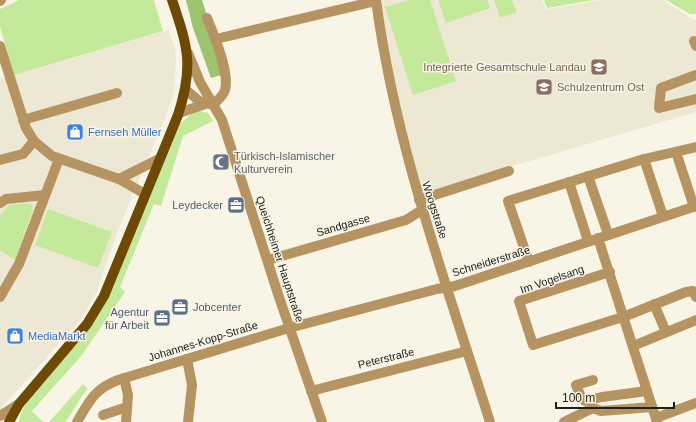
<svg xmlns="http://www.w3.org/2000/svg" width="696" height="422" font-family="Arial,sans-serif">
	<rect width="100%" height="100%" fill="#f8f5e7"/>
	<g fill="#ece8d3">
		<polygon points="381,0 542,0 546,9 601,0 663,0 692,19 696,20 696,112 516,165 427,196 420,193 398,113"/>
		<polygon points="168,30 175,48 176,59 174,91 168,111 118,230 96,293 81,319 3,406 0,418 0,79"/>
	</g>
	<g fill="#c4e99b">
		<polygon points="19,0 154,0 163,31 14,75 0,27 0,9"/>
		<polygon points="408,0 430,0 456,81 413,95 385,7"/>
		<polygon points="438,0 487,0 490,8 446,23"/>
		<polygon points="494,0 512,0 517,12 500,18"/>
		<polygon points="544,0 594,0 547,8"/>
		<polygon points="666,0 696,0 696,14 690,14"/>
		<path d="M199 111 208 113 213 121 183 136 161 206 154 204 120 287 125 292 82 355 32 411 43 422H19C19 403 68 356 81 339 94 323 104 307 112 289L180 124 191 114Z"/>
		<polygon points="31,203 33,210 15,260 0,250 0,216 9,205"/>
		<polygon points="48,209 112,232 98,268 35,245"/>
		<path d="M83 384 88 389C78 399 75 411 65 422H49Z"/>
	</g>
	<polygon fill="#9dc270" points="186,0 202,0 225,74 211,78 193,28"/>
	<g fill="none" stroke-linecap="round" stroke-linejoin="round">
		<g stroke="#b69461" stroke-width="10">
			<path d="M376 0C395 145 446 283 490 422"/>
			<polyline points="0,1 1,0"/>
			<path d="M207 18C214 35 230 73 225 90 223 96 218 100 213 105"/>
			<polyline points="216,39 376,1"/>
			<polyline points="694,41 696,46"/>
			<polyline points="0,46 26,128 34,141 52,156 119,179 145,194"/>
			<polyline points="188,53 200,82 222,120 279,297 322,422"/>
			<polyline points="696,75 661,88 659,108 696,99"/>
			<polyline points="185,89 199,101 213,105"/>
			<polyline points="179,113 205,104"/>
			<polyline points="23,120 117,93"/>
			<polyline points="676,152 694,207"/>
			<polyline points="644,159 663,216"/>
			<polyline points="0,160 23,154 34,141"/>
			<polyline points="588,176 608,234"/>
			<polyline points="119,179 159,159"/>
			<polyline points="569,182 588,241"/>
			<polyline points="419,200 509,171"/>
			<polyline points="0,203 6,199 45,195"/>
			<polyline points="598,238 657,422"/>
			<polyline points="268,260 406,220 422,210"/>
			<polyline points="529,262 508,201 644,159 696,147"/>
			<polyline points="610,272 519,301 533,345 623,317 686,292 693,291 696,297"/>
			<polyline points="0,297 19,264 59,159"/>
			<polyline points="654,304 666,332"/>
			<polyline points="633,346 696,320"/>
			<polyline points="187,359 192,385 188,422"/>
			<polyline points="124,378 128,395 126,422"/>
			<polyline points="593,380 576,385 581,397 585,401 602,397 647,391"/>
			<polyline points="311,391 467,351"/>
			<polyline points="103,415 127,407"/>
			<polyline points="0,416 19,404"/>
			<polyline points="656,418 696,403"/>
			<path d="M77 422C89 402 94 389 118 380L289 328 437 289 455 286 696 206"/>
			<polyline points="564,422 593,408 601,411 652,407"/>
		</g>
		<path stroke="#6d4903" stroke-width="10" d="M9 422 19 404 87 324 104 296 178 115C194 66 188 47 172 0"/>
	</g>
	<defs>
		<g id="school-square" transform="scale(0.9)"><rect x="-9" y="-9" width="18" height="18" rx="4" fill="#8d6e63" stroke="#f8f5e7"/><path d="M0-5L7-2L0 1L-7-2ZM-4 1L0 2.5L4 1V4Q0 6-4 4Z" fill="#fff"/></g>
		<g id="shop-square" transform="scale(0.9)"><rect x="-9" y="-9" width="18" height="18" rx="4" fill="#3f7fe0" stroke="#f8f5e7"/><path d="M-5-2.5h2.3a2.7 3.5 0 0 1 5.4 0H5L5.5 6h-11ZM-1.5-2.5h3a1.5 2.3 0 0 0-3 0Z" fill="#fff"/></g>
		<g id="mosque-square" transform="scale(0.9)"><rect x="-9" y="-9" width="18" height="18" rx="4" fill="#6b7280" stroke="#f8f5e7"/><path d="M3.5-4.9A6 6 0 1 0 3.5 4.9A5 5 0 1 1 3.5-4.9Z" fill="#fff"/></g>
		<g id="office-square" transform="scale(0.9)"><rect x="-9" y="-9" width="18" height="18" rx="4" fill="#5c6f8a" stroke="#f8f5e7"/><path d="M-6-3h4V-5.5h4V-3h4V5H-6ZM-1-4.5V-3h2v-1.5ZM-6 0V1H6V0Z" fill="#fff"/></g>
	</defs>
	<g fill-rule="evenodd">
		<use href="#school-square" x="599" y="67"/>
		<use href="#school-square" x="544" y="87"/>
		<use href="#shop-square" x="75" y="132"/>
		<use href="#mosque-square" x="221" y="162"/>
		<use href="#office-square" x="236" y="205"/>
		<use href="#office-square" x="180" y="307"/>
		<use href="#office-square" x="162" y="318"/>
		<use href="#shop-square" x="15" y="336"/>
	</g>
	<g text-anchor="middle" stroke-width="3" stroke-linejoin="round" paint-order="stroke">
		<g font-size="11" fill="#785e54" stroke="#f8f5e7" text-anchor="end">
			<text x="586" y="71">Integrierte Gesamtschule Landau</text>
			<text x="557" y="91" text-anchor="start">Schulzentrum Ost</text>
		</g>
		<g font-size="11" fill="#366cbe" stroke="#f8f5e7" text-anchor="start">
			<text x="88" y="136">Fernseh Müller</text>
			<text x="28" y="340">MediaMarkt</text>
		</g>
		<g font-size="11" fill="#5b616d" stroke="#f8f5e7" text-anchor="start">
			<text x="234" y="160">Türkisch-Islamischer<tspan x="234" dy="13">Kulturverein</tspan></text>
		</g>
		<g font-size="11" fill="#4e5e75" stroke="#f8f5e7" text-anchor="end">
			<text x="223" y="209">Leydecker</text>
			<text x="193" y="311" text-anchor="start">Jobcenter</text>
			<text x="149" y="316">Agentur<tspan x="149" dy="13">für Arbeit</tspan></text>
		</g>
		<g font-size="11" fill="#20201b" stroke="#f8f5e7">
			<text transform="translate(435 210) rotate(72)" y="4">Woogstraße</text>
			<text transform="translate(343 225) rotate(-16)" y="4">Sandgasse</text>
			<text transform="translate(280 259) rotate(72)" y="4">Queichheimer Hauptstraße</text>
			<text transform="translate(491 261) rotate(-17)" y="4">Schneiderstraße</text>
			<text transform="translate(552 279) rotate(-19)" y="4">Im Vogelsang</text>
			<text transform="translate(203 341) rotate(-17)" y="4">Johannes-Kopp-Straße</text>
			<text transform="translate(386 358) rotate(-14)" y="4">Peterstraße</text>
		</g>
	</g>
	<path d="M556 402v6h118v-6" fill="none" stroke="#20201b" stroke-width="2"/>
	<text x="562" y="402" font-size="12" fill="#20201b" stroke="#f8f5e7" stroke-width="3" paint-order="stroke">100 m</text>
</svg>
